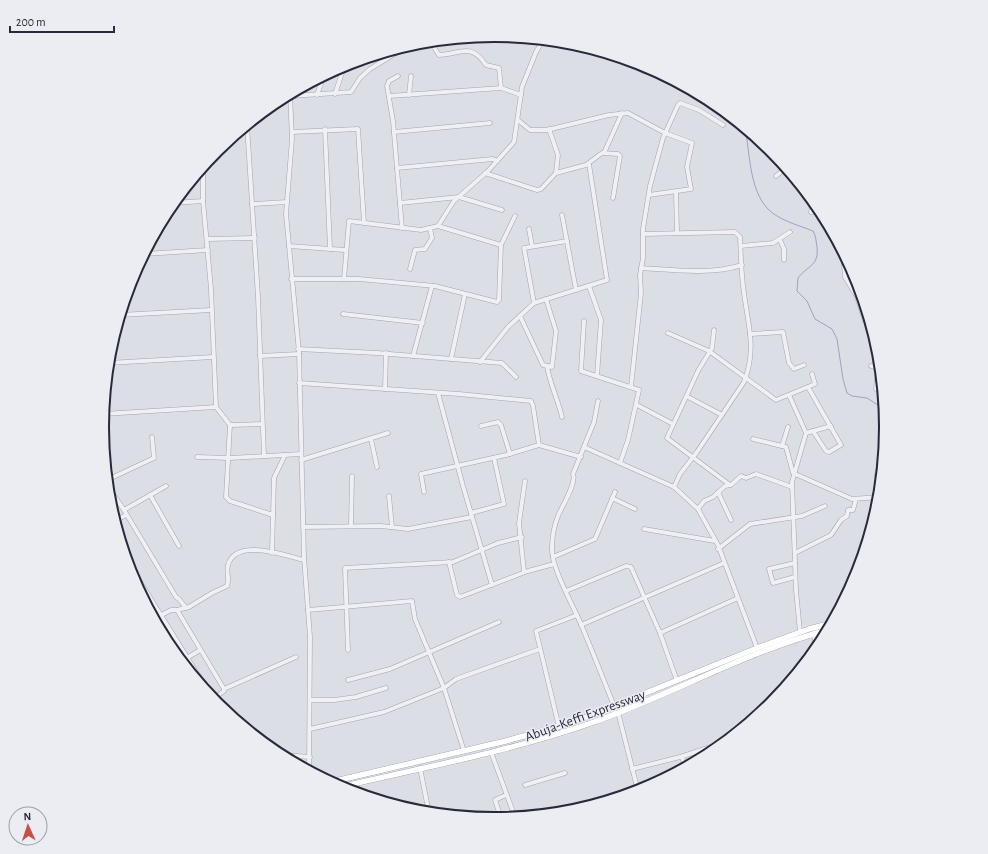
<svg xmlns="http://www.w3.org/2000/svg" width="988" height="854" font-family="'Alegreya Sans',sans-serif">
	<rect width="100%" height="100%" fill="#dcdee5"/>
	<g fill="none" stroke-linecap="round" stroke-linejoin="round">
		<g stroke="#99a4c4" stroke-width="1">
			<polyline points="731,117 732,118"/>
			<path d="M745 128C750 152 749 188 767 208 778 220 798 225 813 231 816 236 816 241 817 247 819 266 808 265 798 278L797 291 807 301 815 319 832 329 837 339 843 379 847 393 852 396 867 398 884 409"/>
		</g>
		<g stroke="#a2a4af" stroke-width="5">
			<g id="minor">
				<path d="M430 41 439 55C460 54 471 42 486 65L499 68 501 88"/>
				<polyline points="643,71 645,65"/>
				<polyline points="398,76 389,81 387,86 393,121 402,228"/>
				<polyline points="290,93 292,139 286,214 299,352 304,557 310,637 309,771"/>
				<polyline points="335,94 345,64"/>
				<polyline points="317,95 324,75"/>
				<polyline points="409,95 411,76"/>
				<polyline points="291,96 351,92 360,78 370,69 409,45"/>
				<polyline points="389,96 501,88 521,95"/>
				<polyline points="518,120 530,130 547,130 609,115 628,113 665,133 692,143 687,167 691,189 649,195"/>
				<polyline points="247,125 258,297 264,456"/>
				<polyline points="325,129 330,249"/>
				<polyline points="549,129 558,155 556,173"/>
				<polyline points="292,132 358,129 364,223"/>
				<polyline points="394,132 490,123"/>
				<polyline points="604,153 622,113"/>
				<polyline points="203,167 203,201 211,289 216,407 230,425 262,424"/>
				<polyline points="397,168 493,159 497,161"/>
				<polyline points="485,173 537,190 541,189 556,173 586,165 602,153 618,154 620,156 613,198"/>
				<polyline points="776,176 786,168"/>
				<polyline points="676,192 677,233"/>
				<polyline points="813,201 811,212 821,211"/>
				<polyline points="173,203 203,201"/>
				<polyline points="400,203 459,197 502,210"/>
				<polyline points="252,204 287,202"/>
				<polyline points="562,215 576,290"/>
				<polyline points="438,226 454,201 488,171 514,142 522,87 536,52 543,40"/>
				<polyline points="529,229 532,246"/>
				<path d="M643 234 735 232 740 237C741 256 741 275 744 293 748 325 757 349 744 382L697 452 680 474 674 487"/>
				<polyline points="207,239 255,238"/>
				<polyline points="780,240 784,249 784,260"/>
				<polyline points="289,246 345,250"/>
				<polyline points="741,246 773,243 790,232"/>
				<polyline points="843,252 845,277 857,297 865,321"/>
				<polyline points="144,254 208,250"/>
				<path d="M641 268C673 270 711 275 742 265"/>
				<polyline points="410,269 415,250 425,249 432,238 430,228"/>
				<polyline points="291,279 359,279 435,286 497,302 499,300 501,245 515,216"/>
				<polyline points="344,279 349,221 421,230 438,226 501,245"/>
				<polyline points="589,286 601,320 597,376"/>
				<polyline points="534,303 524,248 567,241"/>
				<polyline points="343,314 423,323"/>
				<polyline points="120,315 211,310"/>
				<polyline points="520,316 543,365 552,367 556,331 546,299"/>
				<polyline points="584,321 581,371 639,390 628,440 620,463"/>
				<polyline points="714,330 712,348 698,371 667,438 730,485"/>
				<polyline points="668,333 709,351 776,400 815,384 812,374"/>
				<polyline points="750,334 783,332 789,363 794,369 804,365"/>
				<polyline points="298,349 377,353 502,363 516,377"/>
				<polyline points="260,356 299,354"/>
				<polyline points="413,356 432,286"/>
				<polyline points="451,359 465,294"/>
				<polyline points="480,362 508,327 534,303 607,280 589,164"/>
				<polyline points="108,363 213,357"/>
				<path d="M547 366C550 385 558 399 562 417"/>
				<polyline points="871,366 880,368"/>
				<polyline points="878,368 876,389 883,392"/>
				<polyline points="299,383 459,394 531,401 533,406 539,445"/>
				<polyline points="631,387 641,293 640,275 643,258 643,229 650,186 663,138 678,105 680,103 699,110 723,125"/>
				<polyline points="808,387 841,445 829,452 826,451 813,431"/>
				<polyline points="385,389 386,353"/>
				<polyline points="438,393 463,486 492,585"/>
				<polyline points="789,395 806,433 792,482 796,590 800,632"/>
				<polyline points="688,397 722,415"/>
				<path d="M598 401 594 422 573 474C577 483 562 506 558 516 554 526 552 537 552 548 551 567 572 603 580 622 592 650 603 678 614 706"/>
				<polyline points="637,405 673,424"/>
				<polyline points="103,414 216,407"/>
				<polyline points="230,425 226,497 230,501 273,515"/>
				<polyline points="481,426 498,422 501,425 510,454"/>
				<polyline points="806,433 831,426"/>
				<polyline points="371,439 377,467"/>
				<polyline points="753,439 786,447 793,473 852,499 879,497"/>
				<polyline points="782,446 788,427"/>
				<polyline points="584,447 674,487 698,509 718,545 757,648"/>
				<polyline points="197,457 230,458 301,454"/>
				<polyline points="301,460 388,433"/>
				<polyline points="107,480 154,458 152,437"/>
				<polyline points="108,487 124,510 176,597 179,599 186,608"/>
				<polyline points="424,492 421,474 506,455 539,445 581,457"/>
				<polyline points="718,492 731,520"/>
				<polyline points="150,495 179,546"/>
				<polyline points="389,496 392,527"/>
				<polyline points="612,498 635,509"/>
				<polyline points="878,505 877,474 884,444"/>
				<polyline points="698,509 704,501 713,497 725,486 731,485 741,476 746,478 756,474 792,487"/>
				<polyline points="124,510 166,486"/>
				<polyline points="471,513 504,504 494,458"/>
				<polyline points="115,521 126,515"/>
				<polyline points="351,526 352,476"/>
				<polyline points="303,527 381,526 408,529 472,517"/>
				<polyline points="644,529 715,541"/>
				<polyline points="718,549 750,524 802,516 825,506"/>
				<polyline points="272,553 274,478 285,455"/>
				<polyline points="795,553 831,535 841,520 847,516 848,510 853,510 856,499"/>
				<polyline points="553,557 595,539 615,492"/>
				<polyline points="126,559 213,699"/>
				<polyline points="449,562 457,595 460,597 528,571 554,564"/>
				<polyline points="795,563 769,569 773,583 795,577"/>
				<polyline points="524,572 519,523 525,481"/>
				<polyline points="566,591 626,566 631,567 660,633 677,681"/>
				<polyline points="177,610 224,689"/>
				<polyline points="308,610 412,601 415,619 444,688 464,751"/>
				<path d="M154 619 171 610H177L189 607 212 593 227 586C230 580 226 572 228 565 236 537 286 556 304 560"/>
				<polyline points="581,625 724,563"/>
				<polyline points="660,633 738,598"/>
				<polyline points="814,634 816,650"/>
				<polyline points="348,650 345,568 453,562 498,543 522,537"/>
				<polyline points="182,661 200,650"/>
				<polyline points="348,680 390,669 499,622"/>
				<polyline points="213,699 224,691 224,689 296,657"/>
				<polyline points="310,700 334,700 356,697 386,688"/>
				<polyline points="618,712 638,791"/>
				<polyline points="559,727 536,631 577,615"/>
				<polyline points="310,729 384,712 444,688 456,679 540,649"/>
				<polyline points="491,752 515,817"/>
				<polyline points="283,755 310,757"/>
				<polyline points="682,757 685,767"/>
				<polyline points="420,768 429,813"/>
				<polyline points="632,769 680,757 726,742"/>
				<polyline points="525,785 565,773"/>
				<polyline points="501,818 495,800 506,795"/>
			</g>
		</g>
		<g stroke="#85899b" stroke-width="6">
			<g id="highway">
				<polyline points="331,782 506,741 574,722 757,648 809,629 832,623"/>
				<path d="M340 787C425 767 512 751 594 722 673 694 747 651 828 630"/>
			</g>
		</g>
		<use href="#minor" stroke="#efeff4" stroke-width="4"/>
		<use href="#highway" stroke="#fff" stroke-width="5.5"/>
	</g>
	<g text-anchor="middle" stroke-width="3" stroke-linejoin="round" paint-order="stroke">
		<g font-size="14" fill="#272a3b" stroke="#ecedf3">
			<text transform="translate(585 715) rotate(-20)" y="5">Abuja-Keffi Expressway</text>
		</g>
	</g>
	<path d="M0 0H988V854H0ZM109 427a385 385 0 1 1 770 0a385 385 0 1 1-770 0Z" fill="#ecedf3" fill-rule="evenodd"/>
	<path fill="none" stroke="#272a3b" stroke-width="2" d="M109 427a385 385 0 1 1 770 0a385 385 0 1 1-770 0Z"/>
	<g transform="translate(28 826) rotate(357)"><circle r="19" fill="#ecedf3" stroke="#9d9fa9"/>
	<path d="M0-3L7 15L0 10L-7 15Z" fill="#c45148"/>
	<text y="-6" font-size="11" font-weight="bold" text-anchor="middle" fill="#272a3b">N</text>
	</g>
	<path d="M10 26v6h104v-6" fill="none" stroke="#272a3b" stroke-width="2"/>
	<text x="16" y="26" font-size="12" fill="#272a3b" stroke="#ecedf3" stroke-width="3" paint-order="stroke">200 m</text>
</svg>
